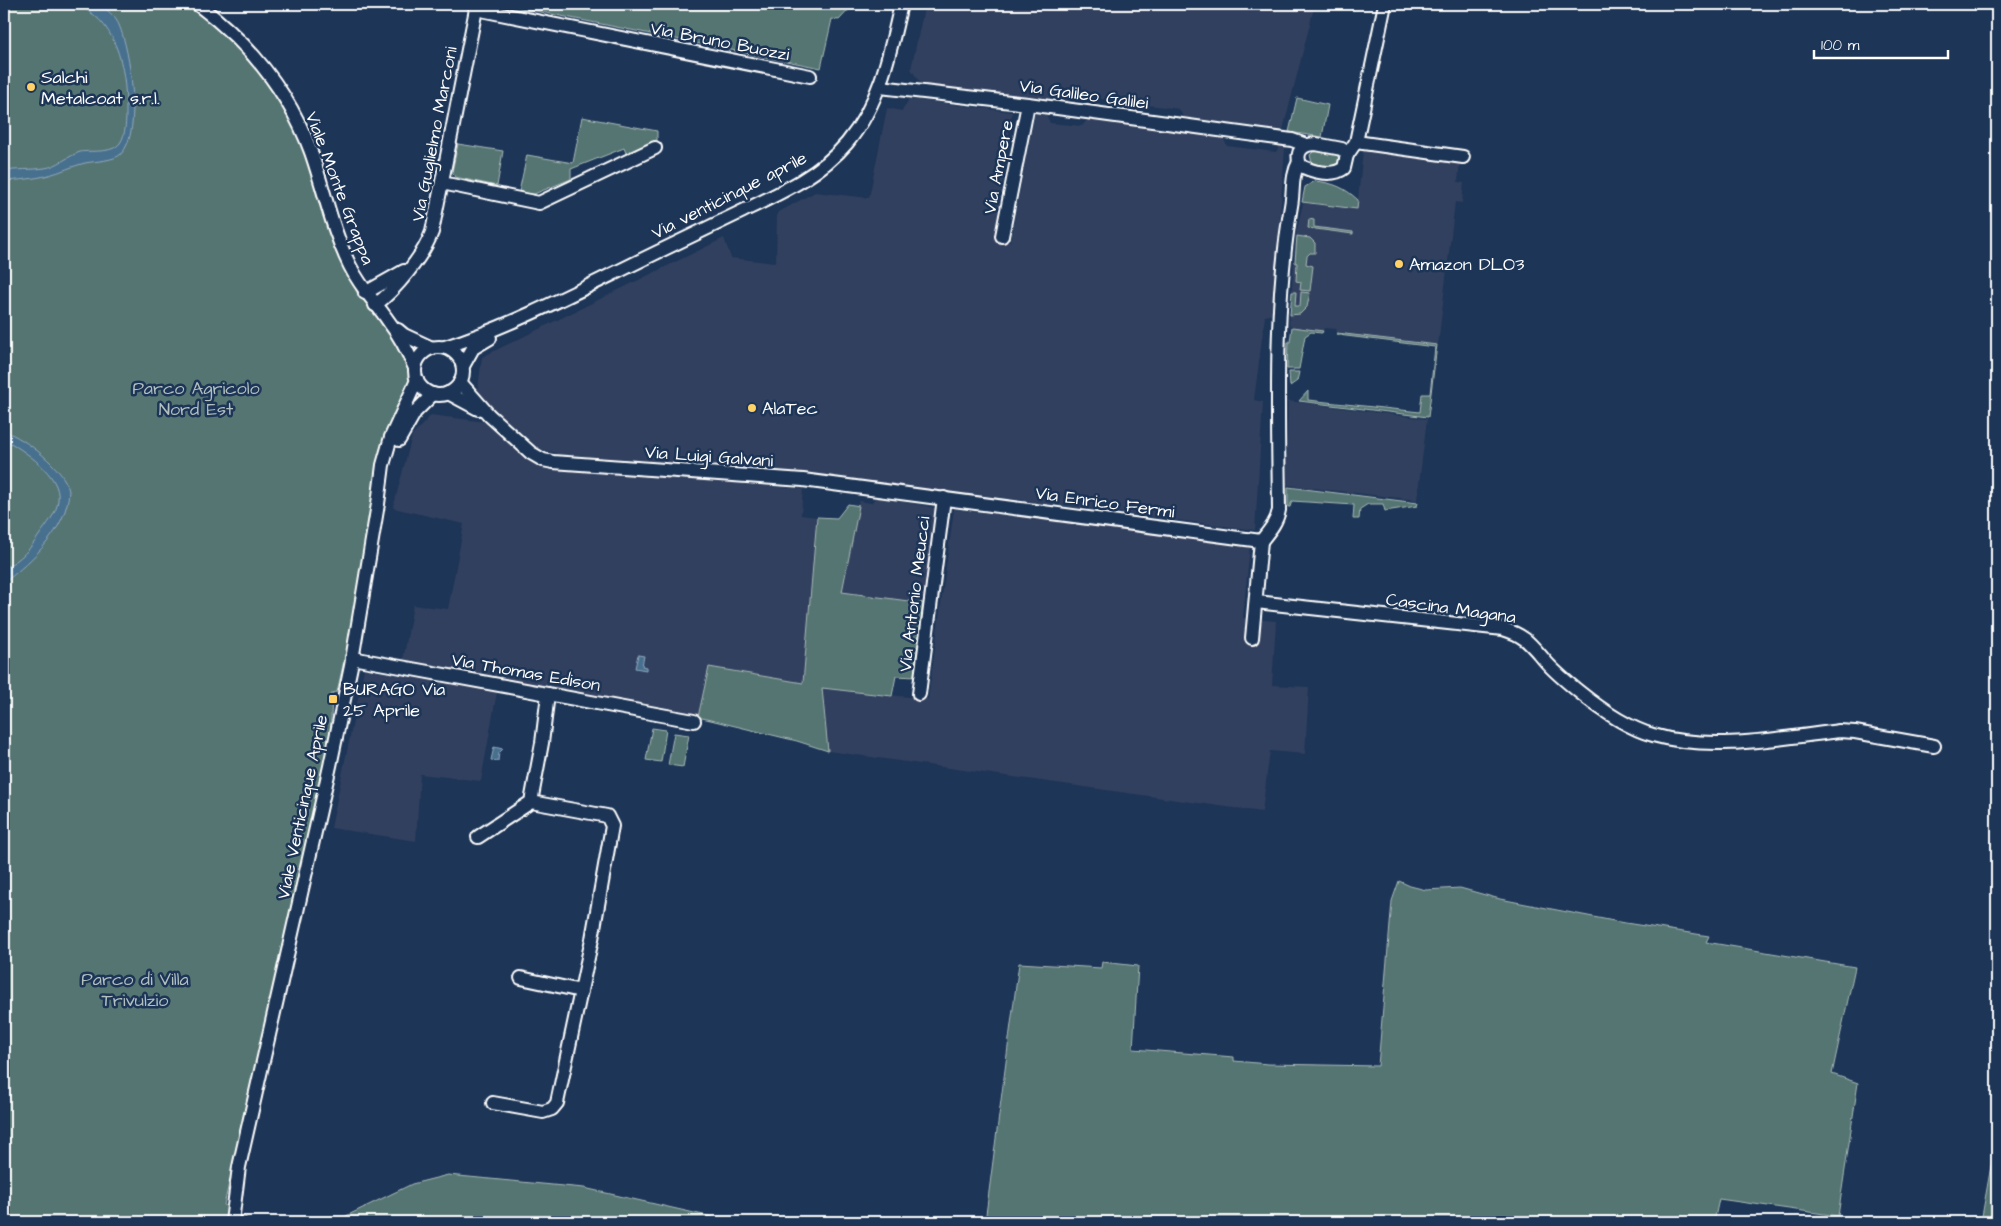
<svg xmlns="http://www.w3.org/2000/svg" width="2001" height="1226" font-family="'Architects Daughter',sans-serif">
	<rect width="100%" height="100%" fill="#1d3557"/>
	<filter id="ink" filterUnits="userSpaceOnUse"><feTurbulence type="fractalNoise" baseFrequency=".02" numOctaves="2"/><feDisplacementMap in="SourceGraphic" scale="10" xChannelSelector="R" yChannelSelector="G"/><feConvolveMatrix kernelMatrix="1 2 1 2 8 2 1 2 1" color-interpolation-filters="sRGB"/></filter>
	<g filter="url(#ink)">
		<g fill="#31405e">
			<polygon points="925,4 1315,4 1283,130 1184,118 1179,109 1118,101 1076,96 1074,104 921,84 911,69"/>
			<polygon points="909,99 1012,112 995,239 1010,242 1035,112 1046,114 1050,123 1082,126 1087,120 1093,120 1223,137 1227,146 1276,152 1280,145 1285,148 1273,314 1265,316 1254,400 1263,402 1255,530 839,477 559,454 540,449 477,396 482,357 724,238 731,258 776,263 777,213 815,192 869,198 887,108 902,111"/>
			<polygon points="1363,150 1460,161 1458,182 1464,183 1462,203 1455,202 1438,345 1337,332 1336,329 1324,328 1323,331 1292,327 1289,325 1296,234 1303,203 1357,209"/>
			<polygon points="1288,401 1427,419 1417,500 1287,485"/>
			<polygon points="431,415 486,422 523,456 541,466 560,469 803,489 801,515 817,517 803,683 709,667 698,717 403,661 413,605 448,609 464,524 393,508 412,436"/>
			<polygon points="876,497 936,508 923,603 842,592 859,501 871,503"/>
			<polygon points="954,509 1250,546 1243,618 1276,621 1272,685 1309,687 1305,754 1270,751 1262,812 828,751 822,688 928,699"/>
			<polygon points="364,669 497,692 481,781 420,774 416,841 331,828"/>
		</g>
		<g fill="#557472" stroke="#aabab8">
			<polygon points="4,4 192,4 239,45 287,109 314,172 332,236 357,293 402,346 410,362 410,382 383,445 374,486 355,611 337,692 332,693 330,743 224,1205 253,1222 4,1222"/>
			<polygon points="501,4 854,4 839,20 832,19 821,68"/>
			<polygon points="1297,98 1328,105 1322,137 1289,132"/>
			<polygon points="582,117 657,131 657,141 626,153 624,148 571,169 571,179 534,194 519,192 527,155 573,163"/>
			<polygon points="458,144 503,151 497,186 455,177 452,172"/>
			<path d="M1315 150C1326 151 1339 150 1339 162 1333 170 1320 167 1312 163L1310 155Z"/>
			<path d="M1315 181C1333 183 1344 187 1358 200L1357 209 1302 202 1305 187Z"/>
			<polygon points="1309,219 1314,220 1314,227 1353,232 1353,234 1308,228"/>
			<polygon points="1297,236 1310,238 1315,243 1315,253 1310,253 1307,256 1306,264 1313,266 1310,291 1300,290 1301,282 1296,281 1297,263 1295,262"/>
			<polygon points="1292,292 1296,292 1295,306 1300,306 1301,292 1310,293 1307,307 1300,314 1290,315"/>
			<polygon points="1292,327 1323,331 1322,333 1311,332 1305,336 1299,369 1287,369 1288,342 1290,342"/>
			<polygon points="1337,333 1437,345 1428,417 1299,401 1308,391 1308,400 1420,412 1422,394 1430,394 1435,347 1338,335"/>
			<polygon points="1289,372 1299,372 1297,381 1290,386"/>
			<polygon points="1288,487 1418,503 1417,506 1385,511 1383,504 1368,504 1360,509 1359,519 1353,519 1354,505 1292,501 1290,507 1288,507"/>
			<polygon points="848,504 859,506 842,592 923,603 915,677 896,676 892,696 822,688 828,751 797,741 698,717 709,667 803,683 817,517 837,518"/>
			<polygon points="652,728 666,730 661,762 646,760"/>
			<polygon points="674,733 689,735 683,767 668,765"/>
			<polygon points="1399,881 1410,886 1426,890 1460,888 1500,899 1619,922 1709,936 1706,942 1855,967 1832,1074 1858,1083 1838,1216 1719,1199 1714,1222 985,1222 1019,963 1101,968 1102,962 1138,966 1133,1049 1234,1057 1234,1061 1268,1064 1378,1066 1392,901"/>
			<polygon points="1994,1149 1997,1150 1997,1222 1981,1222"/>
			<polygon points="448,1175 584,1188 721,1219 747,1222 329,1222 342,1218 412,1184"/>
		</g>
		<g fill="#476f8f" stroke="#91a9bc">
			<path d="M71 4C82 4 95 1 104 8 110 12 116 18 119 25 130 50 143 132 121 154 114 161 95 161 85 163 72 166 61 172 49 175 34 179 19 180 4 181V171C17 169 32 170 45 168 58 166 68 156 80 152 92 150 112 154 120 143 126 135 126 119 126 110 126 69 117 15 71 4Z"/>
			<path d="M4 431C25 438 65 469 69 491 67 530 32 560 4 583V568C21 560 30 549 40 534 47 524 57 513 58 500 62 475 23 450 4 439Z"/>
			<polygon points="638,655 644,656 642,666 646,667 646,670 635,668"/>
			<polygon points="494,747 503,749 499,753 498,761 491,760"/>
		</g>
		<g fill="none" stroke-linecap="round" stroke-linejoin="round">
			<g stroke="#fff" stroke-width="16">
				<g id="minor">
					<path d="M197 4C248 42 289 92 311 152 324 189 332 230 350 266 362 290 375 301 389 322 400 336 408 352 415 368"/>
					<polyline points="476,9 810,76"/>
					<polyline points="880,87 1028,104 1292,140 1306,145"/>
					<polyline points="1356,142 1463,157"/>
					<path d="M1316 144 1342 149 1347 155 1344 168C1333 177 1311 172 1300 165 1295 151 1303 144 1316 144Z"/>
					<polyline points="1347,155 1356,142 1385,4"/>
					<polyline points="442,183 539,203 655,148"/>
					<polyline points="1002,236 1028,104"/>
					<polyline points="365,293 404,271"/>
					<path d="M375 305C396 290 423 256 432 232L477 4"/>
					<polyline points="398,330 404,335 432,348"/>
					<path d="M445 347C520 323 591 284 662 250 689 237 716 224 743 211 780 193 820 175 847 143 880 103 890 53 901 4"/>
					<circle cx="439" cy="371" r="24"/>
					<polyline points="463,366 473,348 490,338"/>
					<polyline points="460,382 489,415 531,453 543,460 553,462 803,480 1261,541"/>
					<polyline points="448,393 478,409"/>
					<polyline points="399,440 415,412 433,394"/>
					<path d="M1261 541C1269 531 1277 522 1279 510 1278 408 1274 306 1291 206 1294 191 1291 176 1299 162"/>
					<path d="M1256 602 1503 629C1527 636 1531 645 1547 663 1556 673 1567 682 1578 691 1599 708 1627 728 1653 735 1711 752 1781 738 1839 731L1855 732 1934 746"/>
					<polyline points="1252,638 1261,541"/>
					<polyline points="352,658 694,721"/>
					<polyline points="919,694 944,498"/>
					<polyline points="478,837 531,802 542,743 548,694"/>
					<polyline points="521,978 581,991"/>
					<polyline points="493,1103 543,1112 552,1109 557,1103 592,939 612,826 607,816 531,802"/>
					<polyline points="232,1222 239,1167 330,766 351,666 378,504 383,465 391,437 417,380"/>
				</g>
			</g>
			<use href="#minor" stroke="#1d3557" stroke-width="12"/>
		</g>
	</g>
	<g fill="#ffd166" stroke="#1d3557" stroke-width="2">
		<circle cx="31" cy="87" r="5"/>
		<circle cx="1399" cy="264" r="5"/>
		<circle cx="752" cy="408" r="5"/>
		<rect x="328" y="694" width="10" height="10" rx="2.5"/>
	</g>
	<g text-anchor="middle" stroke-width="5" stroke-linejoin="round" paint-order="stroke">
		<g font-size="18" fill="#fff" stroke="#1d3557">
			<text transform="translate(720 41) rotate(11)" y="6">Via Bruno Buozzi</text>
			<text transform="translate(1084 94) rotate(8)" y="6">Via Galileo Galilei</text>
			<text transform="translate(434 134) rotate(-79)" y="6">Via Guglielmo Marconi</text>
			<text transform="translate(998 167) rotate(-79)" y="6">Via Ampere</text>
			<text transform="translate(340 188) rotate(69)" y="6">Viale Monte Grappa</text>
			<text transform="translate(729 195) rotate(-27)" y="6">Via venticinque aprile</text>
			<text transform="translate(709 456) rotate(4)" y="6">Via Luigi Galvani</text>
			<text transform="translate(1105 502) rotate(8)" y="6">Via Enrico Fermi</text>
			<text transform="translate(914 594) rotate(-83)" y="6">Via Antonio Meucci</text>
			<text transform="translate(1451 608) rotate(8)" y="6">Cascina Magana</text>
			<text transform="translate(526 672) rotate(10)" y="6">Via Thomas Edison</text>
			<text transform="translate(302 807) rotate(-78)" y="6">Viale Venticinque Aprile</text>
		</g>
		<g font-size="18" fill="#fff" stroke="#1d3557" text-anchor="start">
			<text x="41" y="83">Salchi<tspan x="41" dy="21">Metalcoat s.r.l.</tspan></text>
			<text x="1409" y="270">Amazon DLO3</text>
			<text x="762" y="414">AlaTec</text>
			<text x="343" y="695">BURAGO Via<tspan x="343" dy="21">25 Aprile</tspan></text>
		</g>
		<g font-size="18" fill="#b2c0c0" stroke="#1d3557">
			<text x="196" y="394">Parco Agricolo<tspan x="196" dy="21">Nord Est</tspan></text>
			<text x="135" y="985">Parco di Villa<tspan x="135" dy="21">Trivulzio</tspan></text>
		</g>
	</g>
	<rect width="2001" height="1226" fill="none" stroke="#1d3557" stroke-width="20"/>
	<rect x="10" y="10" width="1981" height="1206" fill="none" stroke="#fff" stroke-width="2" filter="url(#ink)"/>
	<path d="M1814 50v8h134v-8" fill="none" stroke="#ffffff" stroke-width="2.5"/>
	<text x="1821" y="50" font-size="15" fill="#ffffff" stroke="#1d3557" stroke-width="4" paint-order="stroke">100 m</text>
</svg>
